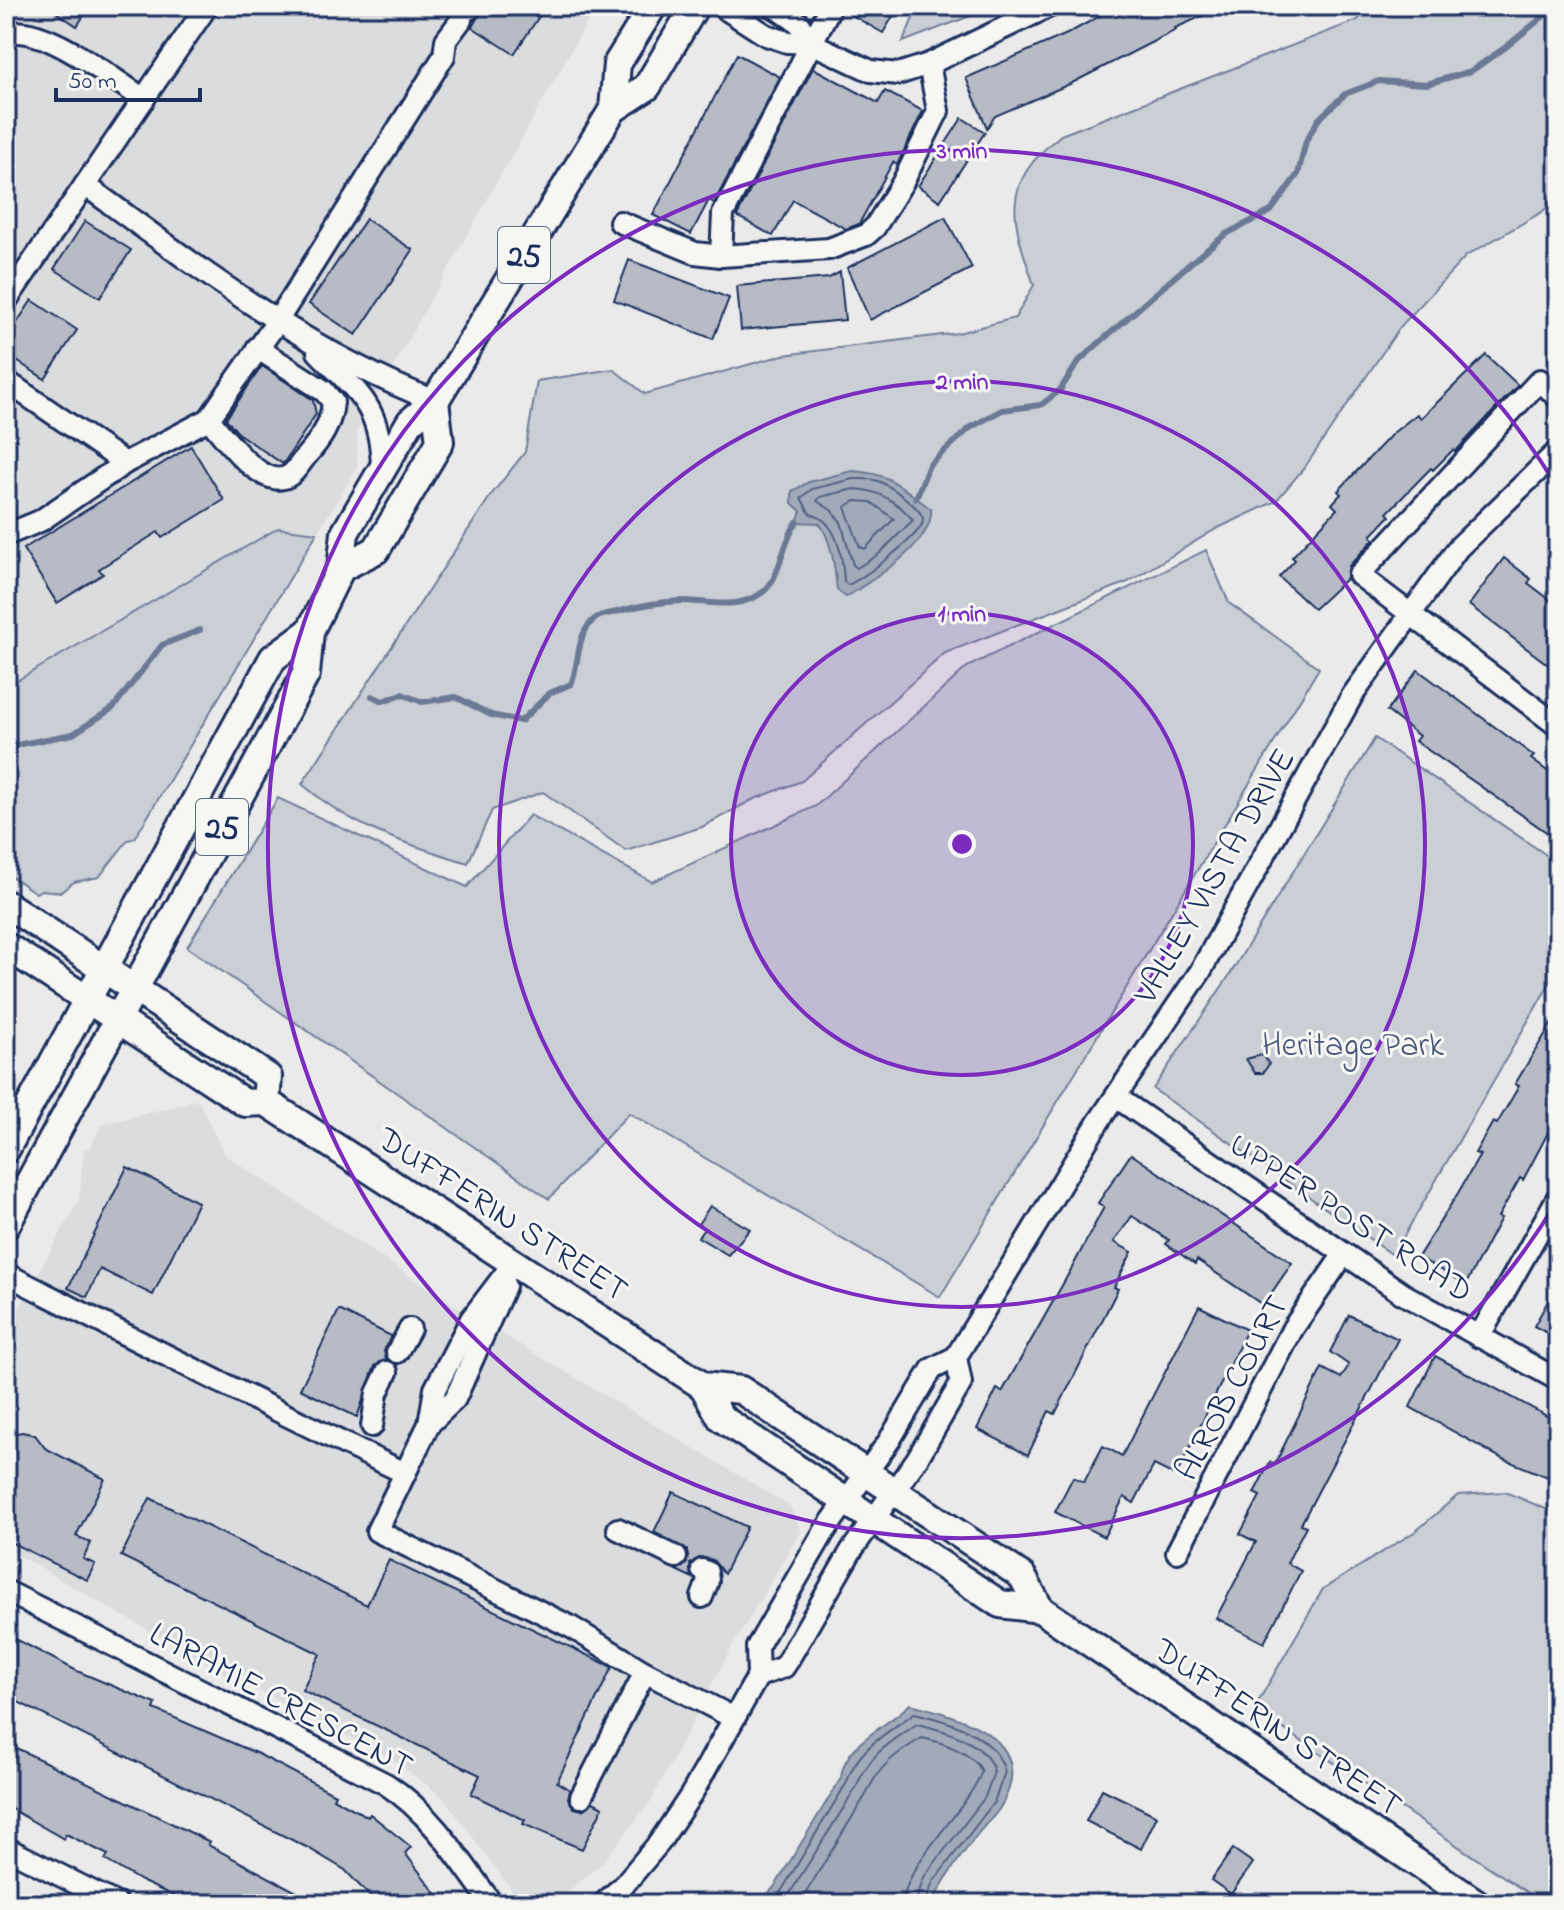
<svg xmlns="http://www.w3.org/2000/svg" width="1564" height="1910" font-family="'Indie Flower',sans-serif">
	<rect width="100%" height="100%" fill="#e9eae9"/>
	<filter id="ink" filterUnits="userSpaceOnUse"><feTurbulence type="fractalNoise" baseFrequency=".0125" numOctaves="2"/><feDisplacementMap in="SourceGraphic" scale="16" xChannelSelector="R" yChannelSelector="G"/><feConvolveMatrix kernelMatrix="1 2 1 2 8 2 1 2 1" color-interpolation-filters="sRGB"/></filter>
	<g filter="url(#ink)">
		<g fill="#dadcde">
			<polygon points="6,6 596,6 358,429 357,468 317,533 278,528 6,687"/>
			<polygon points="198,1100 225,1155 465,1312 790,1506 801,1531 729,1652 651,1801 601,1864 552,1904 522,1904 444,1798 391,1758 212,1667 6,1548 6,1331 79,1200 84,1148 89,1150 101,1125"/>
		</g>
		<g fill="#caced5" stroke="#727e9a" stroke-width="2">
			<polygon points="918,6 996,6 903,42"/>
			<path d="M1368 6H1558V197L1542 212 1466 256 1400 327 1305 467 1276 501 1216 529 1128 582 945 653 802 781 752 800 702 827 626 851 543 792 492 810 468 863C404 843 353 829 302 784L491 495 525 452 537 381 613 369 645 394 783 355 958 333 1015 318 1034 285C1011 218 999 184 1061 135L1358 20Z"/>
			<polygon points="278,528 317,533 135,838 128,840 99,877 74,882 61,892 41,890 36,893 6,873 6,687"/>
			<polygon points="1206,550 1229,603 1319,668 940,1297 629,1113 549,1199 187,947 278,798 467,887 530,815 652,882 816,806 967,667"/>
			<polygon points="1375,738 1558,863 1558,969 1393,1255 1153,1089 1229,976"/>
			<polygon points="1505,1492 1558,1514 1558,1904 1544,1904 1254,1709 1323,1589 1416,1531 1458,1495"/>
		</g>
		<g fill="#a2aaba" stroke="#6c7995" stroke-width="2">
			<path d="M852 471C891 473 901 487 931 509 934 544 874 579 846 597L837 590C835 569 832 540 819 523L797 522 801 511 792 503V491L809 482Z"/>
			<path d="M910 1704C960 1716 1040 1739 1001 1806 995 1817 984 1825 977 1835 961 1856 943 1879 933 1903L759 1904 775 1886 841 1778C844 1742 889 1726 910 1704Z"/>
		</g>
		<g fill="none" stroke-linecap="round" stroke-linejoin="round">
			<g stroke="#516083" stroke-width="2">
				<path d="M853 479C861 479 871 478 878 481 889 485 925 510 923 521 921 536 863 578 848 585L844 582C843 557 837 519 810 514L801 498 812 489Z"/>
				<path d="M854 489C879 490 897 501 913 520L879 554 857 568 853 565 841 522 831 510 817 501 820 497Z"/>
				<polygon points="855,501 871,502 894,519 865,549 860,547 845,507"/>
				<path d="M770 1904 782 1890 847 1782C856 1749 889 1732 914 1713 949 1721 995 1734 1005 1772L994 1802 933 1882 925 1904"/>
				<path d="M783 1904 856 1788C869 1754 889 1743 917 1724 944 1730 987 1742 994 1772L985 1797 924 1877 915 1904"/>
				<path d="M799 1904 867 1793C879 1765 897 1753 922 1738 941 1742 972 1752 982 1771 966 1813 905 1862 903 1904"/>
			</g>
			<g stroke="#6c7995" stroke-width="6">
				<polyline points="916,498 929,465 971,427 1002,410 1041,405 1060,390 1079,361 1099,343 1194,260 1226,234 1271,211 1298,174 1306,141 1318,120 1345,94 1379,81 1427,84 1471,71 1506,47 1556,6"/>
				<path d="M372 696 383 701 402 694 422 702 456 697 491 715 521 721 550 693 571 684C580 664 575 633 596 618 602 614 614 613 620 611 640 605 659 602 680 601 708 601 738 611 763 592 781 578 782 542 797 522"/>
				<polyline points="6,747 73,734 113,708 162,645 200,630"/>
			</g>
		</g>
		<g fill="#b6bbc6" stroke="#1b2f5e" stroke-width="2">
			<polygon points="47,6 90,6 77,26"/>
			<polygon points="484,6 546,6 514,54 472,27"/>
			<polygon points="844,6 899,6 883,33 843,10"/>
			<polygon points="1118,6 1225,6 1175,28 1176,30 1072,83 995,116 987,128 966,78 1067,34"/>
			<polygon points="737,54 780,77 714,203 709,200 691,234 653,215"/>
			<polygon points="813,68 878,103 885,91 923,111 897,165 893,162 859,224 846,229 793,200 773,236 737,216"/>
			<polygon points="962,118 985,132 940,201 918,186"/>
			<polygon points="945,217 972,268 870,320 847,268"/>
			<polygon points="366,219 413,250 356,335 309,304"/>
			<polygon points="85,221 131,250 100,298 54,269"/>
			<polygon points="629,260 729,298 713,339 614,300"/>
			<polygon points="840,272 845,320 741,330 737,286 829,278"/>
			<polygon points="32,300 77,330 45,379 6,354 6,339"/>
			<polygon points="1486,355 1518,385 1455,452 1453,450 1433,470 1431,468 1387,513 1390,516 1371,536 1374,539 1349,566 1347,578 1314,609 1279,577 1295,560 1292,557 1337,509 1332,504 1341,494 1338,491 1393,433 1417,414 1421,418"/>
			<polygon points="262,366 313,400 316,414 283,464 239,434 226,419"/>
			<polygon points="191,446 224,500 162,538 158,532 99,569 103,574 57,603 23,549"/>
			<polygon points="1504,558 1531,579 1528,583 1558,606 1558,672 1469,605"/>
			<polygon points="1418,670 1534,756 1531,759 1558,779 1558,840 1415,741 1419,736 1387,711"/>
			<polygon points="1558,1013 1558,1114 1523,1180 1520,1178 1498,1217 1501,1218 1466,1284 1418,1257 1458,1193 1480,1155 1475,1153 1493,1122 1497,1124 1519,1086 1515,1084"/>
			<polygon points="1262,1055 1269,1064 1263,1073 1255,1073 1246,1059"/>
			<polygon points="1131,1154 1292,1263 1263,1305 1197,1260 1195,1264 1166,1244 1169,1240 1132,1216 1114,1242 1132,1252 1114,1287 1118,1289 1055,1414 1049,1411 1028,1455 977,1429 997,1389 1002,1392 1073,1266 1104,1207 1098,1203"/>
			<polygon points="127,1167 198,1202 153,1295 100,1269 87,1297 68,1288"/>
			<polygon points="710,1206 750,1229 728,1255 698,1237 704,1229 698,1224"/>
			<polygon points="1558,1283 1558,1339 1534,1326"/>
			<polygon points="1199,1306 1247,1330 1176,1476 1154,1465 1134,1503 1124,1497 1104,1537 1055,1512 1073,1477 1084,1482 1103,1446 1122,1456"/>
			<polygon points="339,1310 391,1336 384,1351 386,1359 375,1366 357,1417 300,1389"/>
			<polygon points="1349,1315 1398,1339 1301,1524 1306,1526 1287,1563 1301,1571 1264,1643 1216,1618 1256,1542 1240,1534 1260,1496 1254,1493 1270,1462 1275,1464 1322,1368 1341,1378 1349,1365 1330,1352"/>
			<polygon points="1435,1356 1558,1422 1558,1481 1501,1458 1410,1407"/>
			<polygon points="22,1432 35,1435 45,1448 105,1479 76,1536 91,1543 83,1559 95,1564 87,1580 6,1540 6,1435"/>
			<polygon points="673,1492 747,1527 724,1574 713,1560 701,1557 690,1564 691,1577 676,1570 687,1563 687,1550 654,1532"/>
			<polygon points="150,1498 367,1605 389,1560 612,1667 557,1782 570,1790 568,1798 574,1808 582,1810 593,1802 603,1807 582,1849 523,1824 525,1820 471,1794 480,1775 302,1690 320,1654 121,1556"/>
			<polygon points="6,1634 77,1671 156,1704 154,1709 258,1754 335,1794 333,1798 368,1817 370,1814 411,1847 405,1853 444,1904 377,1904 345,1870 308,1848 6,1696"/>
			<polygon points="6,1743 210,1842 208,1845 319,1904 191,1904 141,1881 105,1860 108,1855 66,1834 64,1839 6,1806"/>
			<polygon points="1102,1789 1157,1816 1141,1849 1086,1821"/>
			<polygon points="1233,1849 1253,1863 1231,1894 1211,1880"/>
		</g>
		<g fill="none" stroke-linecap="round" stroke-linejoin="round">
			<g stroke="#1b2f5e" stroke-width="26">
				<g id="minor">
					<polyline points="721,6 766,35 787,42 811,43 871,71 898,74 929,64 1050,6"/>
					<polyline points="773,6 799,23 811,43"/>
					<polyline points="469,9 471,6"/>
					<path d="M6 34C40 21 112 79 144 99"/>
					<path d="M85 185C197 267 305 351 435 401"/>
					<polyline points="620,222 695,253 721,256 829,249 866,235 875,227 903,182 938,111 929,64"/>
					<polyline points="721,256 723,214 831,6"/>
					<polyline points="6,301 207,6"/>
					<path d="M318 352C359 394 381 406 382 469"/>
					<polyline points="6,381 125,463 209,419 276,323 444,56 446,40 461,20"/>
					<polyline points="1558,398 1540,380 1359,575 1558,726"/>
					<path d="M209 419C223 436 264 493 290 475 296 471 301 462 306 456 321 439 331 425 333 402L324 391 257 348"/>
					<polyline points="6,535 40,521 125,463"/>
					<polyline points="1116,1097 1403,1294 1558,1380"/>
					<polyline points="515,1261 471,1319 435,1389 429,1424 377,1531 571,1627 645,1672 734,1718"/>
					<path d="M6 1274C138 1341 271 1409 405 1473"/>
					<polyline points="1479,1337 1558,1197"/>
					<polyline points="397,1352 410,1329"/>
					<polyline points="429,1424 455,1399 505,1286"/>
					<polyline points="372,1426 377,1393 387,1372"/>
					<polyline points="618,1529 676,1557"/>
					<polyline points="1177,1552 1293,1328 1344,1254"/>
					<path d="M6 1591 386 1784C432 1814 460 1860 492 1904"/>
					<polyline points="702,1597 708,1581 707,1572 702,1570"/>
					<polyline points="758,1676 784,1667 851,1551 917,1459 961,1383 956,1357"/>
					<polyline points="581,1797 645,1672"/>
					<polyline points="6,1848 117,1904"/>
					<polyline points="603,1904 622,1887 659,1843 691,1795 758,1676 757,1647 824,1532 889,1441 932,1369 956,1357 1099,1121 1200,972 1352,696 1458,548 1558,451"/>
				</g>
			</g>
			<g stroke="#1b2f5e" stroke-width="32">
				<g id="major">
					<polyline points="613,109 647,87 695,6"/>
					<polyline points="341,568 376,550 440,442 435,401"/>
					<polyline points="6,904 268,1077 266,1102"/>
					<polyline points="6,946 245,1103 266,1102 703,1386 741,1390 1022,1576 1040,1609"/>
					<polyline points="6,1149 273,658 310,631"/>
					<polyline points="6,1225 306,674 310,631 341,568 345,533 410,422 435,401 613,109 617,64 653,6"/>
					<polyline points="703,1386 721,1418 1000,1604 1040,1609 1478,1904"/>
				</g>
			</g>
			<use href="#minor" stroke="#f6f6f2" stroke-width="20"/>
			<use href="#major" stroke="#f6f6f2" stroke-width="26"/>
		</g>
	</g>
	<circle cx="962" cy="844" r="231" fill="#7b2cbf" fill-opacity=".12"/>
	<g fill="none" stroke="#7b2cbf" stroke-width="4">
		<circle cx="962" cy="844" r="231"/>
		<circle cx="962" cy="844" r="463"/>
		<path d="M1557 1201A694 694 0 1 1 1557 487"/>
	</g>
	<g text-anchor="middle" stroke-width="6" stroke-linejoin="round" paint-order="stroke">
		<g fill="#f6f6f2" stroke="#5d6b8a" stroke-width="2">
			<rect x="498" y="227" width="52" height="56" rx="6"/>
			<rect x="196" y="799" width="52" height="56" rx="6"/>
		</g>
		<g font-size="32" font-weight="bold" fill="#1b2f5e">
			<text x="524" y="266">25</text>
			<text x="222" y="838">25</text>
		</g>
		<g font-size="34" fill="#1b2f5e" stroke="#f6f6f2">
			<text transform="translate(1213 875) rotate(-60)" y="12">VALLEY VISTA DRIVE</text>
			<text transform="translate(504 1213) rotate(33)" y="12">DUFFERIN STREET</text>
			<text transform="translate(1352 1216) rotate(33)" y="12">UPPER POST ROAD</text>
			<text transform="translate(1230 1387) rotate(-62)" y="12">ALROB COURT</text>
			<text transform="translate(282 1698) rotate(28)" y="12">LARAMIE CRESCENT</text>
			<text transform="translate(1279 1726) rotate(34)" y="12">DUFFERIN STREET</text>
		</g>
		<g font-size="34" fill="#47577c" stroke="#f6f6f2">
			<text x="1353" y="1055">Heritage Park</text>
		</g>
	</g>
	<circle cx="962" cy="844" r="12" fill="#7b2cbf" stroke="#f6f6f2" stroke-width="4"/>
	<g font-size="24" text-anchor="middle" font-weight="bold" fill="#7b2cbf" stroke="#f6f6f2" stroke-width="6" stroke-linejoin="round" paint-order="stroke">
		<text x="962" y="158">3 min</text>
		<text x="962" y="389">2 min</text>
		<text x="962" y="621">1 min</text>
	</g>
	<rect width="1564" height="1910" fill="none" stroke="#f6f6f2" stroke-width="32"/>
	<rect x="16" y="16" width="1532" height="1878" fill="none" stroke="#1b2f5e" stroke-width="3" filter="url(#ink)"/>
	<path d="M56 88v12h144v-12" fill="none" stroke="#1b2f5e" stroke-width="4"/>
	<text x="68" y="88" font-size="24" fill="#1b2f5e" stroke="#f6f6f2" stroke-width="6" paint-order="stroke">50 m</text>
</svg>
